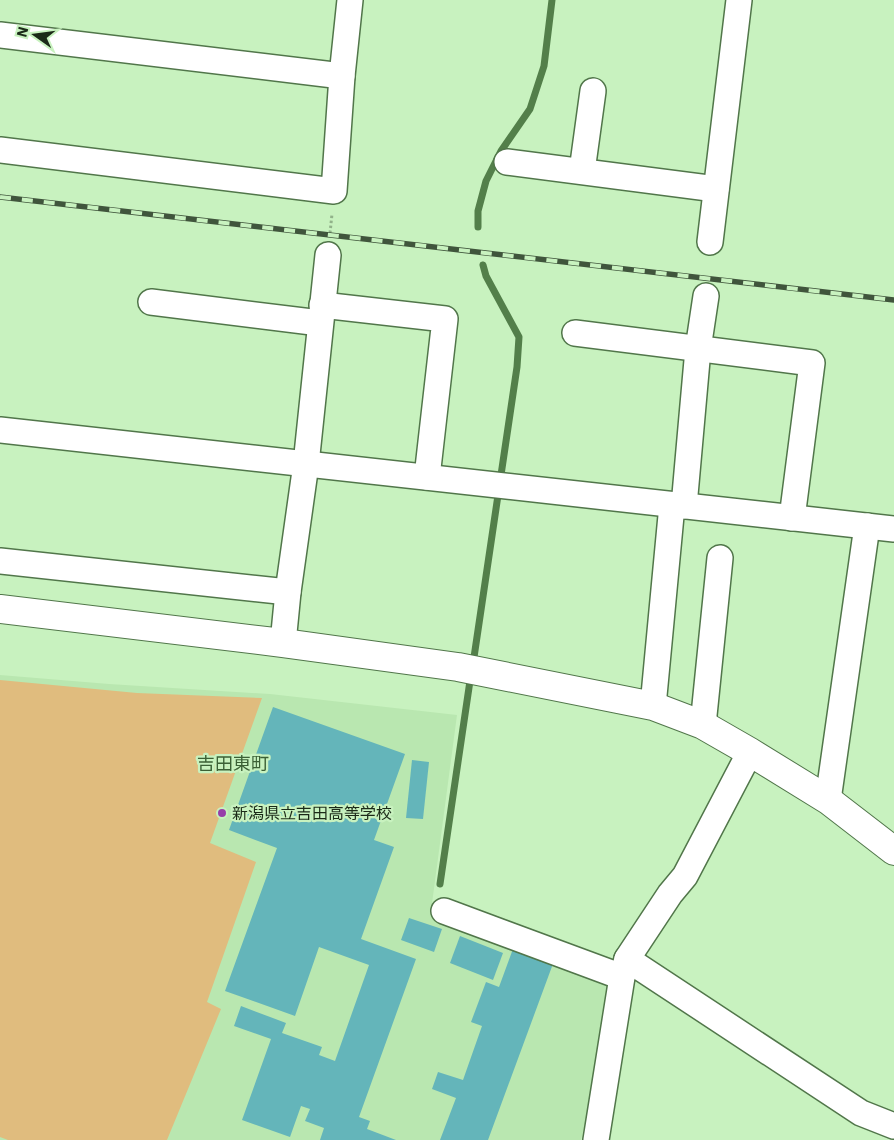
<svg xmlns="http://www.w3.org/2000/svg" width="894" height="1140" font-family="'IBM Plex Sans','Noto Sans JP',sans-serif">
	<rect width="100%" height="100%" fill="#c8f2bf"/>
	<polygon fill="#b9e7b0" points="0,675 109,684 270,694 457,715 431,911 609,977 594,1086 581,1140 0,1140"/>
	<polygon fill="#e0bc7e" points="0,680 137,693 262,698 210,843 256,862 207,1002 221,1009 167,1140 8,1140 0,1137"/>
	<g fill="none" stroke-linecap="round" stroke-linejoin="round">
		<g stroke="#537f4a" stroke-width="7">
			<polyline points="478,227 478,211 486,181 501,151 530,109 544,66 552,0"/>
			<polyline points="473,664 517,367 519,337 486,276 483,265"/>
			<polyline points="440,884 471,674"/>
		</g>
	</g>
	<g fill="#64b5ba">
		<polygon points="273,707 405,754 374,840 394,847 361,939 416,959 359,1117 370,1121 367,1129 396,1140 320,1140 324,1128 305,1121 310,1109 301,1106 290,1137 242,1120 271,1039 234,1026 241,1006 286,1023 282,1033 322,1047 319,1055 335,1061 369,965 319,947 295,1016 225,991 277,848 229,830"/>
		<polygon points="412,760 429,762 423,819 406,818"/>
		<polygon points="409,918 442,929 434,952 401,940"/>
		<polygon points="460,936 503,953 493,980 450,963"/>
		<polygon points="514,946 554,961 488,1140 440,1140 456,1098 432,1089 438,1072 463,1080 482,1026 471,1022 486,982 499,987"/>
	</g>
	<g fill="none" stroke-linecap="round" stroke-linejoin="round">
		<g stroke="#51764a" stroke-width="28">
			<g id="street">
				<polyline points="0,35 342,76"/>
				<polyline points="0,150 334,191 342,76 350,0"/>
				<polyline points="507,162 716,189"/>
				<polyline points="582,171 593,91"/>
				<polyline points="710,242 739,0"/>
				<polyline points="151,302 320,323"/>
				<polyline points="322,305 445,319 427,477"/>
				<polyline points="575,333 812,363 792,518"/>
				<polyline points="0,430 894,529"/>
				<polyline points="684,506 698,349 706,296"/>
				<polyline points="0,561 288,592"/>
				<polyline points="283,643 288,592 306,464 328,255"/>
				<polyline points="653,706 672,505"/>
				<polyline points="703,725 720,558"/>
				<polyline points="828,800 867,526"/>
				<polyline points="444,911 622,977"/>
				<polyline points="627,959 861,1113 894,1126"/>
				<polyline points="596,1140 622,977 627,959 670,894 685,876 750,752"/>
			</g>
		</g>
		<g stroke="#51764a" stroke-width="30">
			<polyline id="secondary" points="0,609 283,643 458,667 653,706 703,725 750,752 828,800 894,851"/>
		</g>
		<polyline stroke="#91b28a" stroke-width="3" stroke-dasharray="2.5 2.5" stroke-linecap="butt" points="330,233 332,214"/>
		<use href="#street" stroke="#fff" stroke-width="25"/>
		<use href="#secondary" stroke="#fff" stroke-width="28"/>
		<g stroke="#40553c" stroke-width="5.5">
			<polyline id="rail" points="0,197 894,300"/>
		</g>
		<use href="#rail" stroke="#c8f2bf" stroke-width="4" stroke-dasharray="11" stroke-linecap="butt"/>
	</g>
	<circle fill="#963ea9" stroke="#c8f2bf" stroke-width="2" cx="222" cy="813" r="5"/>
	<g text-anchor="middle" stroke-width="4.5" stroke-linejoin="round" paint-order="stroke">
		<g font-size="16" fill="#1b2a18" stroke="#c8f2bf" text-anchor="start">
			<text x="232" y="819">新潟県立吉田高等学校</text>
		</g>
		<g font-size="18" fill="#3c6035" stroke="#c8f2bf">
			<text x="233" y="770">吉田東町</text>
		</g>
	</g>
	<g transform="translate(35 35) rotate(284)" stroke="#c8f2bf" stroke-width="4" paint-order="stroke">
	<path d="M0-4L9 19L0 12L-9 19Z" fill="#1b2a18"/>
	<text y="-8" font-size="14" font-weight="bold" text-anchor="middle" fill="#1b2a18">N</text>
	</g>
</svg>
